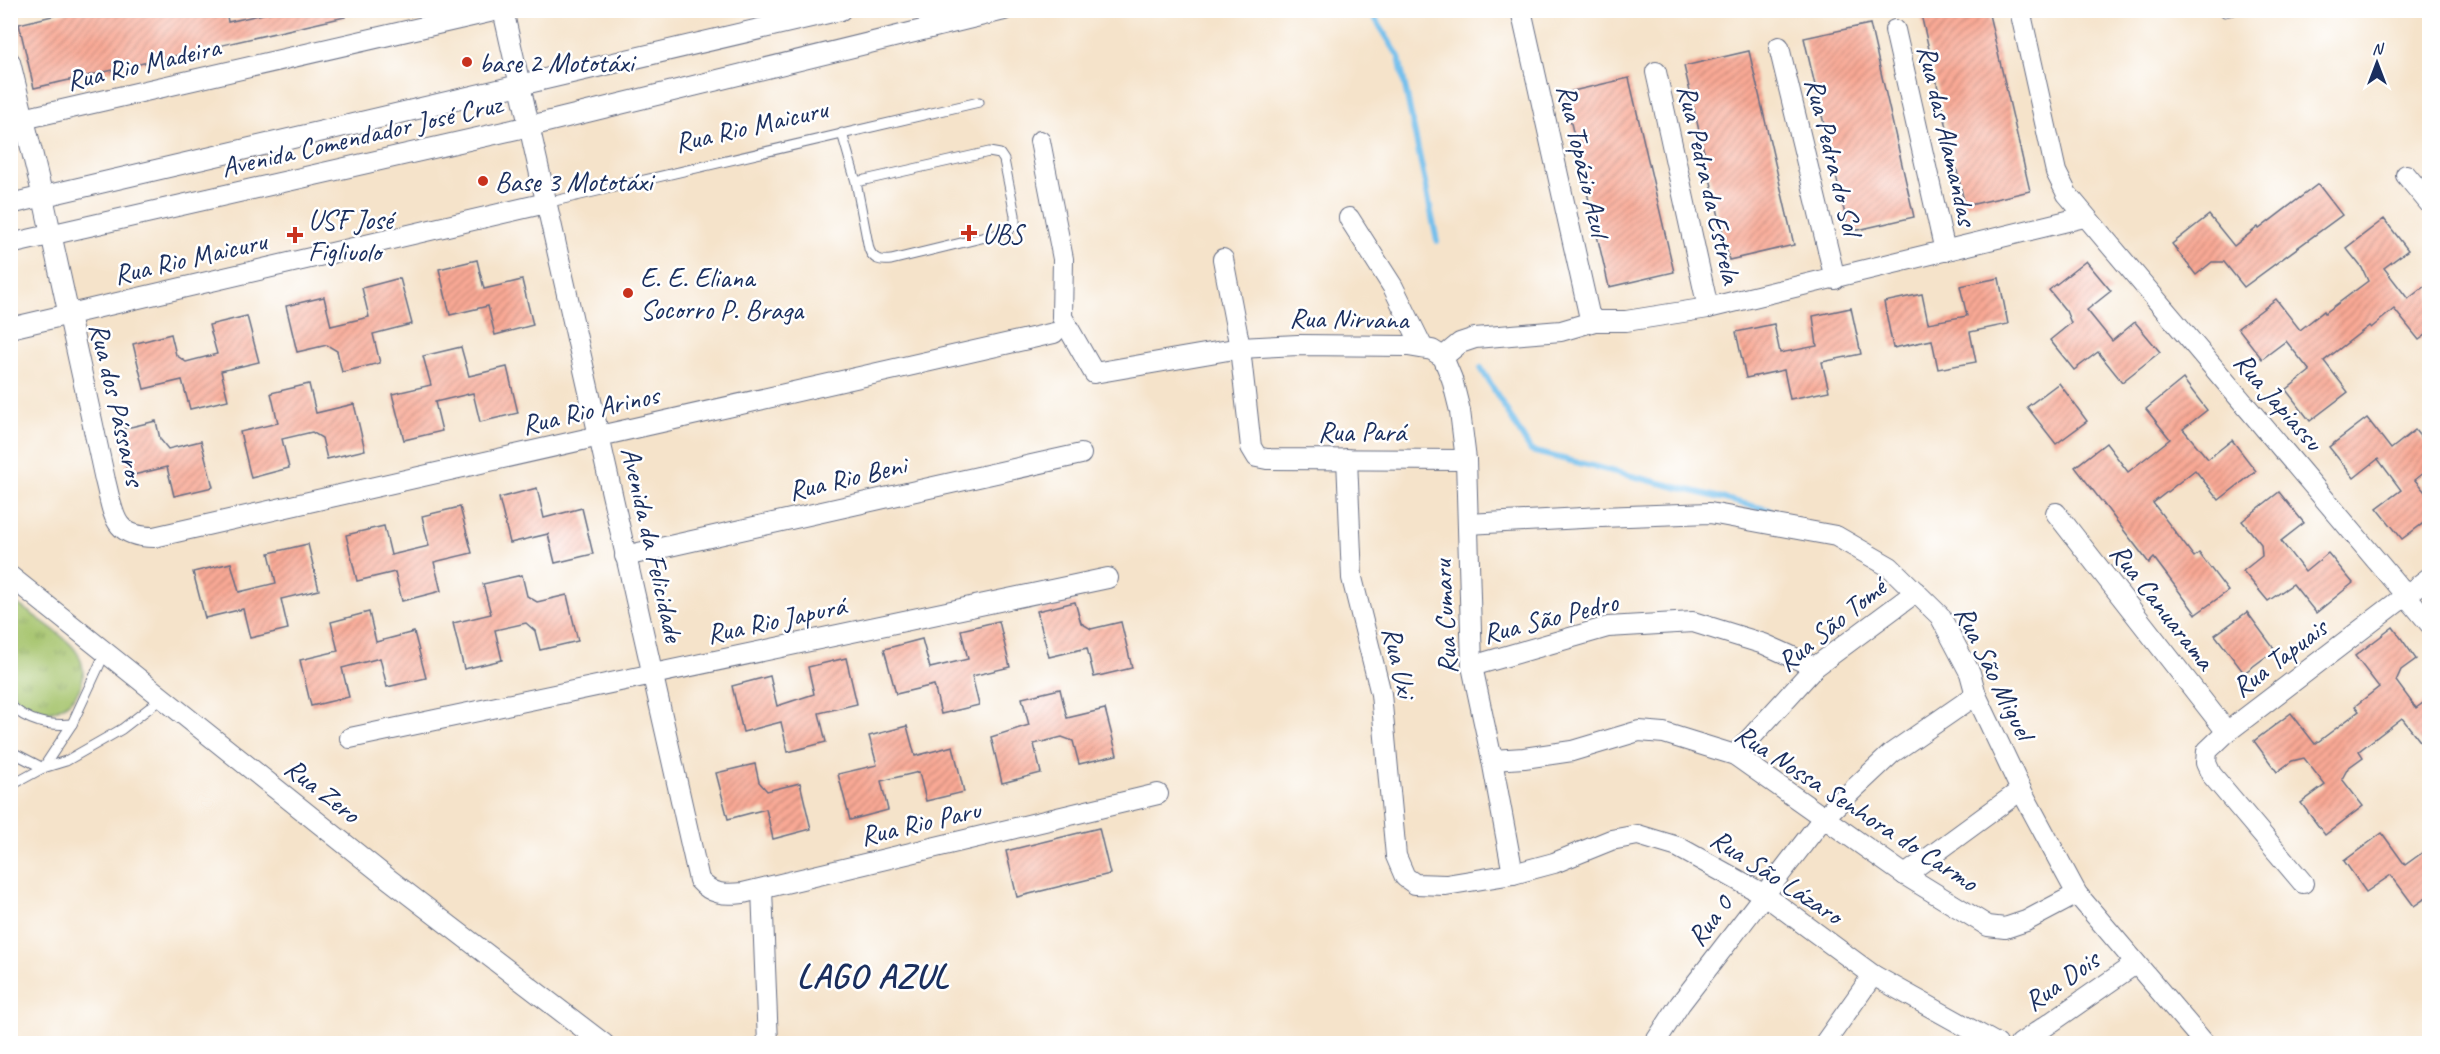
<svg xmlns="http://www.w3.org/2000/svg" width="2440" height="1054" font-family="Caveat,sans-serif">
	<defs>
		<pattern id="grass-tufts" width="24" height="20" patternUnits="userSpaceOnUse" patternTransform="scale(1.5)"><rect width="24" height="20" fill="#a4c36b"/><path d="M3 7l-1-3M5 7V3M7 7l1-3M15 17l-1-3M17 17v-4M19 17l1-3" fill="none" stroke="#859f5b"/></pattern>
		<pattern id="building-hatch" width="6" height="6" patternUnits="userSpaceOnUse" patternTransform="scale(1.5)"><rect width="6" height="6" fill="#f9a994"/><path d="M-1 1l2-2M0 6l6-6M5 7l2-2" fill="none" stroke="#c98a7c"/></pattern>
	</defs>
	<rect width="100%" height="100%" fill="#fff"/>
	<filter id="ink" filterUnits="userSpaceOnUse"><feTurbulence type="fractalNoise" baseFrequency=".0167" numOctaves="2"/><feDisplacementMap in="SourceGraphic" scale="12" xChannelSelector="R" yChannelSelector="G"/><feConvolveMatrix kernelMatrix="1 2 1 2 8 2 1 2 1" color-interpolation-filters="sRGB"/></filter>
	<filter id="wash" filterUnits="userSpaceOnUse"><feTurbulence type="fractalNoise" baseFrequency=".008" numOctaves="4" result="noise"/><feDisplacementMap in="SourceGraphic" scale="24" xChannelSelector="R" yChannelSelector="G"/><feGaussianBlur stdDeviation="1.35" result="paint"/><feColorMatrix in="noise" values="0 0 0 0 0 0 0 0 0 0 0 0 0 0 0 0 0 1.4 0 .05"/><feComposite in="paint" operator="in"/></filter>
	<g filter="url(#wash)">
		<rect width="100%" height="100%" fill="#f5e3ca"/>
		<path fill="url(#grass-tufts)" stroke="#607964" stroke-width="1.5" d="M11 599C27 612 69 637 78 654 102 698 37 732 17 700 5 679 10 625 11 599Z"/>
		<g fill="none" stroke-linecap="round" stroke-linejoin="round">
			<g stroke="#73bfec" stroke-width="6">
				<polyline points="1370,10 1399,57 1437,241"/>
				<polyline points="1481,368 1531,451 1769,510"/>
			</g>
		</g>
		<g id="blocks">
			<g fill="url(#building-hatch)">
				<polygon points="77,10 226,10 228,22 280,10 344,10 345,17 34,88 19,24"/>
				<polygon points="1920,10 1988,10 2030,191 1965,206"/>
				<polygon points="1870,24 1914,217 1849,232 1804,38"/>
				<polygon points="1749,51 1794,245 1729,260 1684,66"/>
				<polygon points="1629,78 1674,272 1609,287 1564,93"/>
				<polygon points="2318,184 2342,215 2244,287 2224,262 2212,262 2196,275 2172,244 2209,215 2234,246 2258,227 2259,229"/>
				<polygon points="2384,219 2408,250 2384,268 2408,299 2430,282 2430,332 2419,340 2394,309 2371,328 2369,326 2324,361 2348,392 2310,421 2286,390 2310,371 2286,341 2262,359 2238,328 2276,299 2300,330 2324,311 2325,313 2368,281 2362,268 2346,248"/>
				<polygon points="477,260 484,289 522,280 533,325 495,335 488,306 450,315 439,269"/>
				<polygon points="2086,261 2111,291 2087,310 2112,341 2135,322 2160,352 2122,382 2098,352 2074,370 2050,340 2071,323 2066,311 2049,290"/>
				<polygon points="400,278 412,324 373,334 380,363 342,372 337,351 327,345 297,352 286,306 324,297 331,326 369,317 362,288"/>
				<polygon points="1999,278 2008,324 1970,332 1976,362 1938,369 1932,340 1893,348 1884,302 1922,294 1928,323 1967,316 1960,286"/>
				<polygon points="1851,308 1861,354 1822,362 1829,391 1790,399 1784,370 1746,378 1736,332 1774,324 1780,353 1817,346 1813,316"/>
				<polygon points="247,316 259,362 221,371 228,400 190,409 182,380 144,389 133,344 171,334 176,355 186,362 217,354 209,325"/>
				<polygon points="461,347 469,376 507,367 518,413 480,422 473,393 435,402 442,431 404,440 392,394 431,385 423,356"/>
				<polygon points="2183,379 2207,410 2183,429 2208,459 2232,440 2256,471 2219,500 2195,470 2153,503 2194,557 2199,553 2228,591 2196,614 2154,558 2149,563 2075,467 2106,443 2128,472 2170,439 2146,409"/>
				<polygon points="2059,383 2087,421 2056,444 2027,407"/>
				<polygon points="309,384 316,413 354,404 365,450 327,459 322,438 312,432 282,439 289,468 251,478 240,432 278,423 271,393"/>
				<polygon points="2367,418 2391,449 2415,430 2430,449 2430,468 2415,480 2430,498 2430,518 2402,539 2377,508 2401,490 2378,459 2354,478 2329,447"/>
				<polygon points="156,421 160,439 168,449 201,441 213,487 174,496 167,467 129,476 118,430"/>
				<polygon points="537,488 544,518 582,508 593,554 555,563 548,534 510,543 499,498"/>
				<polygon points="2279,492 2304,523 2281,541 2305,572 2328,553 2353,583 2316,613 2293,584 2268,601 2243,571 2262,556 2261,544 2242,521"/>
				<polygon points="460,507 472,553 434,562 441,591 402,601 395,572 357,581 346,535 384,526 391,555 429,546 422,516"/>
				<polygon points="308,544 319,590 281,599 288,629 250,638 243,609 205,618 193,572 231,563 239,592 276,583 269,553"/>
				<polygon points="522,575 527,596 537,602 567,595 578,641 540,650 535,631 526,623 495,630 502,660 464,669 453,623 491,614 483,584"/>
				<polygon points="1075,602 1081,623 1091,629 1121,622 1132,668 1094,677 1087,648 1049,657 1037,611"/>
				<polygon points="369,612 376,642 414,632 426,678 387,687 380,658 342,668 349,697 311,706 300,660 338,651 331,622"/>
				<polygon points="2247,612 2275,650 2244,673 2215,635"/>
				<polygon points="999,621 1010,667 972,676 979,705 941,714 934,685 896,694 884,649 922,639 930,668 968,659 961,630"/>
				<polygon points="2393,627 2416,659 2401,670 2396,681 2416,708 2430,698 2430,754 2402,718 2359,751 2363,757 2348,768 2342,779 2363,806 2325,835 2301,803 2325,785 2304,758 2292,761 2277,772 2254,741 2291,713 2315,744 2359,711 2355,706 2379,687 2355,656"/>
				<polygon points="846,658 857,704 819,713 826,742 788,752 781,722 743,732 732,686 770,676 777,706 814,694 808,667"/>
				<polygon points="1060,689 1067,718 1105,709 1117,755 1079,764 1073,741 1062,737 1034,744 1041,773 1002,783 991,737 1029,725 1022,698"/>
				<polygon points="907,726 915,756 953,746 964,792 926,801 919,772 881,781 888,810 850,820 838,774 877,765 869,736"/>
				<polygon points="755,764 759,782 767,791 800,783 811,829 773,839 766,809 728,819 716,773"/>
				<polygon points="1099,828 1110,874 1017,897 1006,851"/>
				<polygon points="2382,833 2405,865 2430,847 2430,895 2414,906 2391,875 2366,892 2344,861"/>
			</g>
		</g>
	</g>
	<g filter="url(#ink)">
		<use href="#blocks" fill-opacity="0" stroke="#676e84" stroke-width="1.5"/>
		<g fill="none" stroke-linecap="round" stroke-linejoin="round">
			<g stroke="#676e84" stroke-width="11">
				<g id="lane">
					<polyline points="2225,10 2225,12 2234,10"/>
					<path d="M842 133 856 182 989 152 1000 154 1004 160 1015 215V225L1006 232 891 260C880 261 873 260 869 249L856 182"/>
					<polyline points="546,203 979,102"/>
					<path d="M10 705C28 722 48 726 72 724"/>
					<polyline points="10,751 43,768"/>
					<polyline points="43,768 72,724 105,653"/>
					<polyline points="10,786 43,768 66,761 122,729 161,699"/>
				</g>
			</g>
			<g stroke="#676e84" stroke-width="22">
				<g id="street">
					<path d="M503 10 699 880C712 895 725 895 743 893L1158 794"/>
					<polyline points="1521,10 1589,314 1595,321"/>
					<polyline points="2020,10 2056,172 2067,194 2430,624"/>
					<polyline points="1895,30 1945,251"/>
					<polyline points="1779,47 1835,279"/>
					<path d="M10 62 43 197 105 480C114 514 112 537 154 537L1054 333"/>
					<polyline points="1656,72 1708,308"/>
					<polyline points="10,122 498,10"/>
					<polyline points="1040,141 1063,259 1062,317 1094,373 1240,348 1298,345 1408,346 1432,350 1443,357 1452,379 1460,411 1466,460 1472,666 1492,760 1513,874"/>
					<polyline points="2406,175 2430,204"/>
					<polyline points="10,204 841,10"/>
					<polyline points="1349,218 1393,287 1423,348"/>
					<polyline points="10,244 530,126 1004,10"/>
					<polyline points="1223,259 1240,348 1251,447 1257,457 1267,459 1466,460"/>
					<polyline points="10,328 546,203"/>
					<polyline points="1443,357 1460,343 1475,338 1561,331 1595,321 1626,321 1708,308 2084,217"/>
					<polyline points="1347,459 1352,578 1381,694 1396,856 1405,877 1415,884 1446,885 1513,874 1554,863 1611,840 1638,835 1678,847 1763,894 1873,975 1997,1044"/>
					<polyline points="2056,513 2227,732"/>
					<polyline points="1468,524 1601,517 1710,513 1836,536 1890,567 1940,616 1970,673 1976,695 2021,790 2077,894 2205,1044"/>
					<polyline points="625,556 1081,454"/>
					<polyline points="10,576 390,880 604,1044"/>
					<polyline points="1472,666 1608,627 1693,622 1764,644 1815,667"/>
					<polyline points="350,738 1108,578"/>
					<polyline points="1735,755 1815,667 1916,592"/>
					<polyline points="1492,760 1524,758 1572,751 1639,731 1664,733 1735,755 1905,875 1988,926 2005,928 2026,921 2077,894"/>
					<polyline points="1905,875 2021,790"/>
					<polyline points="2303,883 2211,774 2206,763 2207,751 2227,732 2430,577"/>
					<polyline points="762,889 768,1044"/>
					<polyline points="1654,1044 1680,1004 1824,817 1892,753 1976,695"/>
					<polyline points="1824,1044 1873,975"/>
					<polyline points="2020,1044 2135,964"/>
				</g>
			</g>
			<use href="#lane" stroke="#fff" stroke-width="9"/>
			<use href="#street" stroke="#fff" stroke-width="20"/>
		</g>
	</g>
	<g fill="#c8321e" stroke="#fff" stroke-width="2">
		<circle cx="467" cy="62" r="6"/>
		<circle cx="483" cy="181" r="6"/>
		<path d="M966 224h6v6h6v6h-6v6h-6v-6h-6v-6h6z"/>
		<path d="M292 226h6v6h6v6h-6v6h-6v-6h-6v-6h6z"/>
		<circle cx="628" cy="293" r="6"/>
	</g>
	<g text-anchor="middle" stroke-width="5" stroke-linejoin="round" paint-order="stroke">
		<g font-size="28" fill="#1b2f5e" stroke="#fff" text-anchor="start">
			<text x="479" y="72">base 2 Mototáxi</text>
			<text x="495" y="191">Base 3 Mototáxi</text>
			<text x="308" y="229">USF José<tspan x="308" dy="32">Figliuolo</tspan></text>
			<text x="982" y="243">UBS</text>
			<text x="640" y="287">E. E. Eliana<tspan x="640" dy="32">Socorro P. Braga</tspan></text>
		</g>
		<g font-size="28" fill="#1b2f5e" stroke="#fff">
			<text transform="translate(143 63) rotate(-13)" y="10">Rua Rio Madeira</text>
			<text transform="translate(751 125) rotate(-13)" y="10">Rua Rio Maicuru</text>
			<text transform="translate(361 135) rotate(-13)" y="10">Avenida Comendador José Cruz</text>
			<text transform="translate(1948 135) rotate(77)" y="10">Rua das Alamandas</text>
			<text transform="translate(1834 156) rotate(76)" y="10">Rua Pedra do Sol</text>
			<text transform="translate(1584 160) rotate(77)" y="10">Rua Topázio Azul</text>
			<text transform="translate(1710 184) rotate(77)" y="10">Rua Pedra da Estrela</text>
			<text transform="translate(190 257) rotate(-13)" y="10">Rua Rio Maicuru</text>
			<text transform="translate(1349 318) rotate(1)" y="10">Rua Nirvana</text>
			<text transform="translate(2279 401) rotate(49)" y="10">Rua Japiassu</text>
			<text transform="translate(118 404) rotate(77)" y="10">Rua dos Pássaros</text>
			<text transform="translate(590 409) rotate(-13)" y="10">Rua Rio Arinos</text>
			<text x="1362" y="441">Rua Pará</text>
			<text transform="translate(847 477) rotate(-13)" y="10">Rua Rio Beni</text>
			<text transform="translate(653 544) rotate(77)" y="10">Avenida da Felicidade</text>
			<text transform="translate(2163 606) rotate(52)" y="10">Rua Canuarama</text>
			<text transform="translate(1444 617) rotate(-93)" y="10">Rua Cumaru</text>
			<text transform="translate(1550 617) rotate(-14)" y="10">Rua São Pedro</text>
			<text transform="translate(776 619) rotate(-12)" y="10">Rua Rio Japurá</text>
			<text transform="translate(1831 624) rotate(-39)" y="10">Rua São Tomé</text>
			<text transform="translate(2279 657) rotate(-37)" y="10">Rua Tapuais</text>
			<text transform="translate(1400 662) rotate(77)" y="10">Rua Uxi</text>
			<text transform="translate(1995 672) rotate(64)" y="10">Rua São Miguel</text>
			<text transform="translate(323 790) rotate(38)" y="10">Rua Zero</text>
			<text transform="translate(1857 807) rotate(33)" y="10">Rua Nossa Senhora do Carmo</text>
			<text transform="translate(920 822) rotate(-13)" y="10">Rua Rio Paru</text>
			<text transform="translate(1777 876) rotate(33)" y="10">Rua São Lázaro</text>
			<text transform="translate(1709 920) rotate(-53)" y="10">Rua 0</text>
			<text transform="translate(2061 980) rotate(-35)" y="10">Rua Dois</text>
		</g>
		<g font-size="34" font-weight="bold" letter-spacing="1.5" fill="#1b2f5e" stroke="#fff">
			<text x="873" y="987">LAGO AZUL</text>
		</g>
	</g>
	<rect width="2440" height="1054" fill="none" stroke="#fff" stroke-width="36"/>
	<g transform="translate(2377 63)" stroke="#ffffff" stroke-width="4.5" paint-order="stroke">
	<path d="M0-4.5L10 22L0 15L-10 22Z" fill="#1b2f5e"/>
	<text y="-9" font-size="16" font-weight="bold" text-anchor="middle" fill="#1b2f5e">N</text>
	</g>
</svg>
